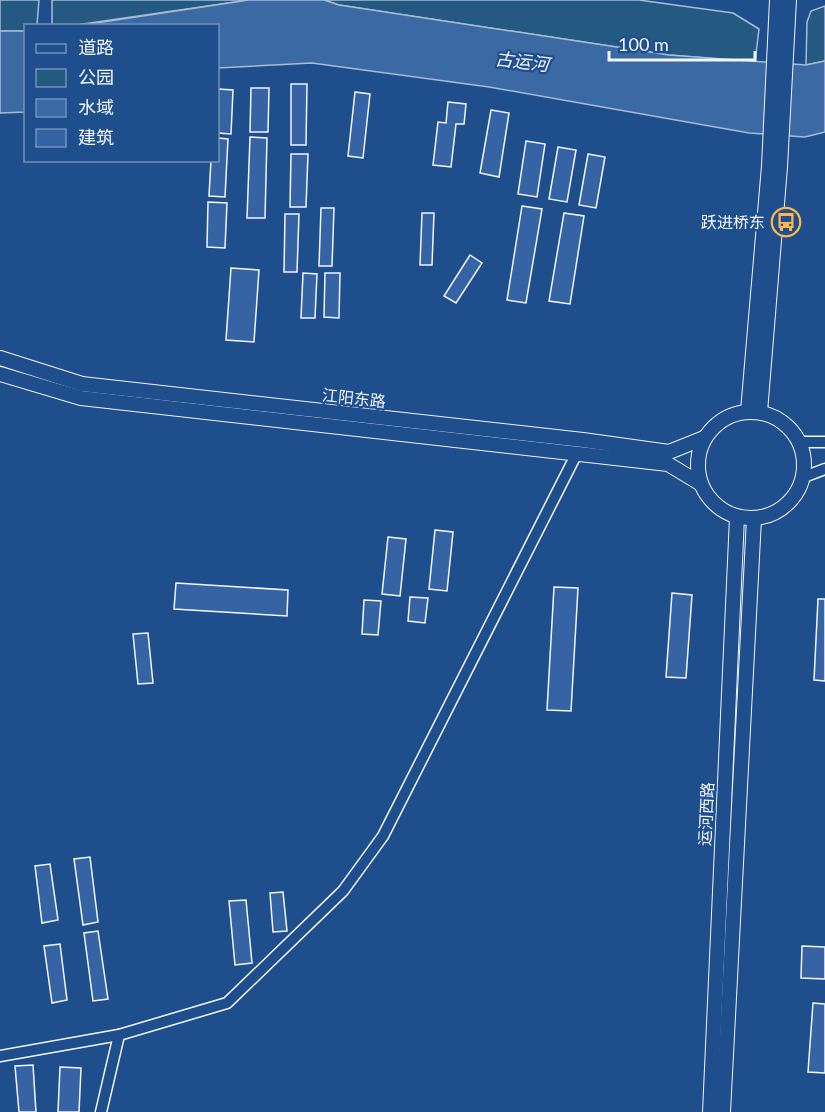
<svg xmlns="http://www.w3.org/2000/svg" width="825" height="1112" font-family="Lato,'Noto Sans SC',sans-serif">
	<rect width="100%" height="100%" fill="#1f4e8c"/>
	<g fill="#245a82" stroke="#a8bbd7" stroke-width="1.5">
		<polygon points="0,0 39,0 37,25 26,26 25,31 0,31"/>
		<polygon points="52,0 249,0 76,25 52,26"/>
		<polygon points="324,0 639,0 733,13 759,29 755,62 669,55 339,5"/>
		<polygon points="825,6 825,61 806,65 807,22 811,11"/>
	</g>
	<g fill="#3b69a3" stroke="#a8bbd7" stroke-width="1.5">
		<polygon points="249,0 324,0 339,5 669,55 806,65 825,61 825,132 805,137 749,133 489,87 312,63 218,68 218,26 76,26"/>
		<polygon points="0,31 25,31 25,112 0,113"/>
	</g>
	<g fill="#3563a3" stroke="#f2f6ff" stroke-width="1.5">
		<polygon points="291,84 307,84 306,145 291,145"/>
		<polygon points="251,88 269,88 268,132 250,132"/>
		<polygon points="218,89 233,90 231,134 218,133"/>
		<polygon points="355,92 370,94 363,158 348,156"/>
		<polygon points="448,102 466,104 464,124 456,124 451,167 433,165 438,122 446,123"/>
		<polygon points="491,110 509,113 499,177 480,173"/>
		<polygon points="250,137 267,138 265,218 247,218"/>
		<polygon points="218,138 228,139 225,197 209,196 211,160 218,160"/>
		<polygon points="526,141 545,144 537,197 518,194"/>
		<polygon points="558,147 576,150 567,202 549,199"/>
		<polygon points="291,154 308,154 306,207 290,207"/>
		<polygon points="588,154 605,157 596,208 579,205"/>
		<polygon points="208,202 227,203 225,248 207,247"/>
		<polygon points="522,206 542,209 526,303 507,300"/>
		<polygon points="321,208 334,208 332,266 319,266"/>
		<polygon points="422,213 434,213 432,265 420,265"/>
		<polygon points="564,213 584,216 570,304 549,301"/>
		<polygon points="285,214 299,214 297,272 284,272"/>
		<polygon points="470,255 482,263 456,303 444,296"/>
		<polygon points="231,268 259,270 254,342 226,340"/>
		<polygon points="303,273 317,274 315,318 301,318"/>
		<polygon points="325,273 340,273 339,318 324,317"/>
		<polygon points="435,530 453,532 447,591 429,589"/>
		<polygon points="388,537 406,539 400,596 382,594"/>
		<polygon points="176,583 288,590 287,616 174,609"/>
		<polygon points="554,587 578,588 571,711 547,710"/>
		<polygon points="672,593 692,595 686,678 666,677"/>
		<polygon points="410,597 428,598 425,623 408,621"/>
		<polygon points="818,599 825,599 825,681 814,680"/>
		<polygon points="364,600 381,601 378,635 362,634"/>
		<polygon points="148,633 153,683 138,684 133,634"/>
		<polygon points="90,857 98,922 83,925 74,859"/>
		<polygon points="50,864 58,920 42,923 35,866"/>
		<polygon points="283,892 287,931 273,932 270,893"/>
		<polygon points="246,900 252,963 235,965 229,901"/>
		<polygon points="98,931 108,999 93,1001 84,933"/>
		<polygon points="60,944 67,1000 52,1003 44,946"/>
		<polygon points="802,946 825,947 825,979 801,978"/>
		<polygon points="813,1003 825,1004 825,1073 808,1072"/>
		<polygon points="33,1065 36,1112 19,1112 15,1066"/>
		<polygon points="60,1067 81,1068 79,1112 58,1112"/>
	</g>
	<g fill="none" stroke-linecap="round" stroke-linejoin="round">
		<g stroke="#f2f6ff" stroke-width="13">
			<g id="minor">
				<polyline points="800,442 825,442"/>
				<polyline points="804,477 825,469"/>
				<polyline points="0,1056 119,1035 227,1003 343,891 383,836 577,453"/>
				<polyline points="101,1112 119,1035"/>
			</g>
		</g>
		<g stroke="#f2f6ff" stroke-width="16">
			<g id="major">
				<polyline points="0,358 82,384 583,440 669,452 704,438"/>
				<polyline points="0,374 81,398 668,464 701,484"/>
				<polyline points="748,411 769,166 777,0"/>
				<circle cx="751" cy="465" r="53"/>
				<polyline points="760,412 780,167 789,0"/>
				<polyline points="710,1112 737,517"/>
				<polyline points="723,1112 754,519"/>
			</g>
		</g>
		<use href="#minor" stroke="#1f4e8c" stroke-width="10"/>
		<use href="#major" stroke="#1f4e8c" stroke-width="14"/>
	</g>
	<defs>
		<g id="bus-ring" transform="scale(1.5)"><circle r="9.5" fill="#1f4e8c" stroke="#ffb74d" stroke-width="1.5"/><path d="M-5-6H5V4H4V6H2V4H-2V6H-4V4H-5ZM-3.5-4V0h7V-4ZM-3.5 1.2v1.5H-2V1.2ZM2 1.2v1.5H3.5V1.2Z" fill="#ffb74d"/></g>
	</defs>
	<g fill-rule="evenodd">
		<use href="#bus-ring" x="786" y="222"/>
	</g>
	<g text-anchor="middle" stroke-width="4.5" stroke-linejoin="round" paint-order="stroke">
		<g font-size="16" fill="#f2f6ff" stroke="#1f4e8c" text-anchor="end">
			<text x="765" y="228">跃进桥东</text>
		</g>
		<g font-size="16" fill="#f2f6ff" stroke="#1f4e8c">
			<text transform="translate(354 398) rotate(6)" y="6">江阳东路</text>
			<text transform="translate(706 814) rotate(-87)" y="6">运河西路</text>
		</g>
		<g font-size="18" font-style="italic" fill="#f2f6ff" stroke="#1f4e8c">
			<text transform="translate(522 62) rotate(7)" y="6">古运河</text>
		</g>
	</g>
	<rect x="24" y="24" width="195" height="138" fill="#1f4e8c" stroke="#7391ba" stroke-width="1.5"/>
	<rect x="36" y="44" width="30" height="9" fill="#1f4e8c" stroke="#7391ba" stroke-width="1.5"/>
	<text x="78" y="54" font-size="18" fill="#f2f6ff">道路</text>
	<rect x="36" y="69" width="30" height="18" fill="#245a82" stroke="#7391ba" stroke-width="1.5"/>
	<text x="78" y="84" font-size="18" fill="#f2f6ff">公园</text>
	<rect x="36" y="99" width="30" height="18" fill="#3b69a3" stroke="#7391ba" stroke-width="1.5"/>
	<text x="78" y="114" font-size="18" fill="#f2f6ff">水域</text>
	<rect x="36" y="129" width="30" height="18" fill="#3563a3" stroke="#7391ba" stroke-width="1.5"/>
	<text x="78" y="144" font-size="18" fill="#f2f6ff">建筑</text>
	<path d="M609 51v9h146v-9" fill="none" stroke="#f2f6ff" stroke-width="3"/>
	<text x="618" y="51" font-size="18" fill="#f2f6ff" stroke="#1f4e8c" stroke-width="4.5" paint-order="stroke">100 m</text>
</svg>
